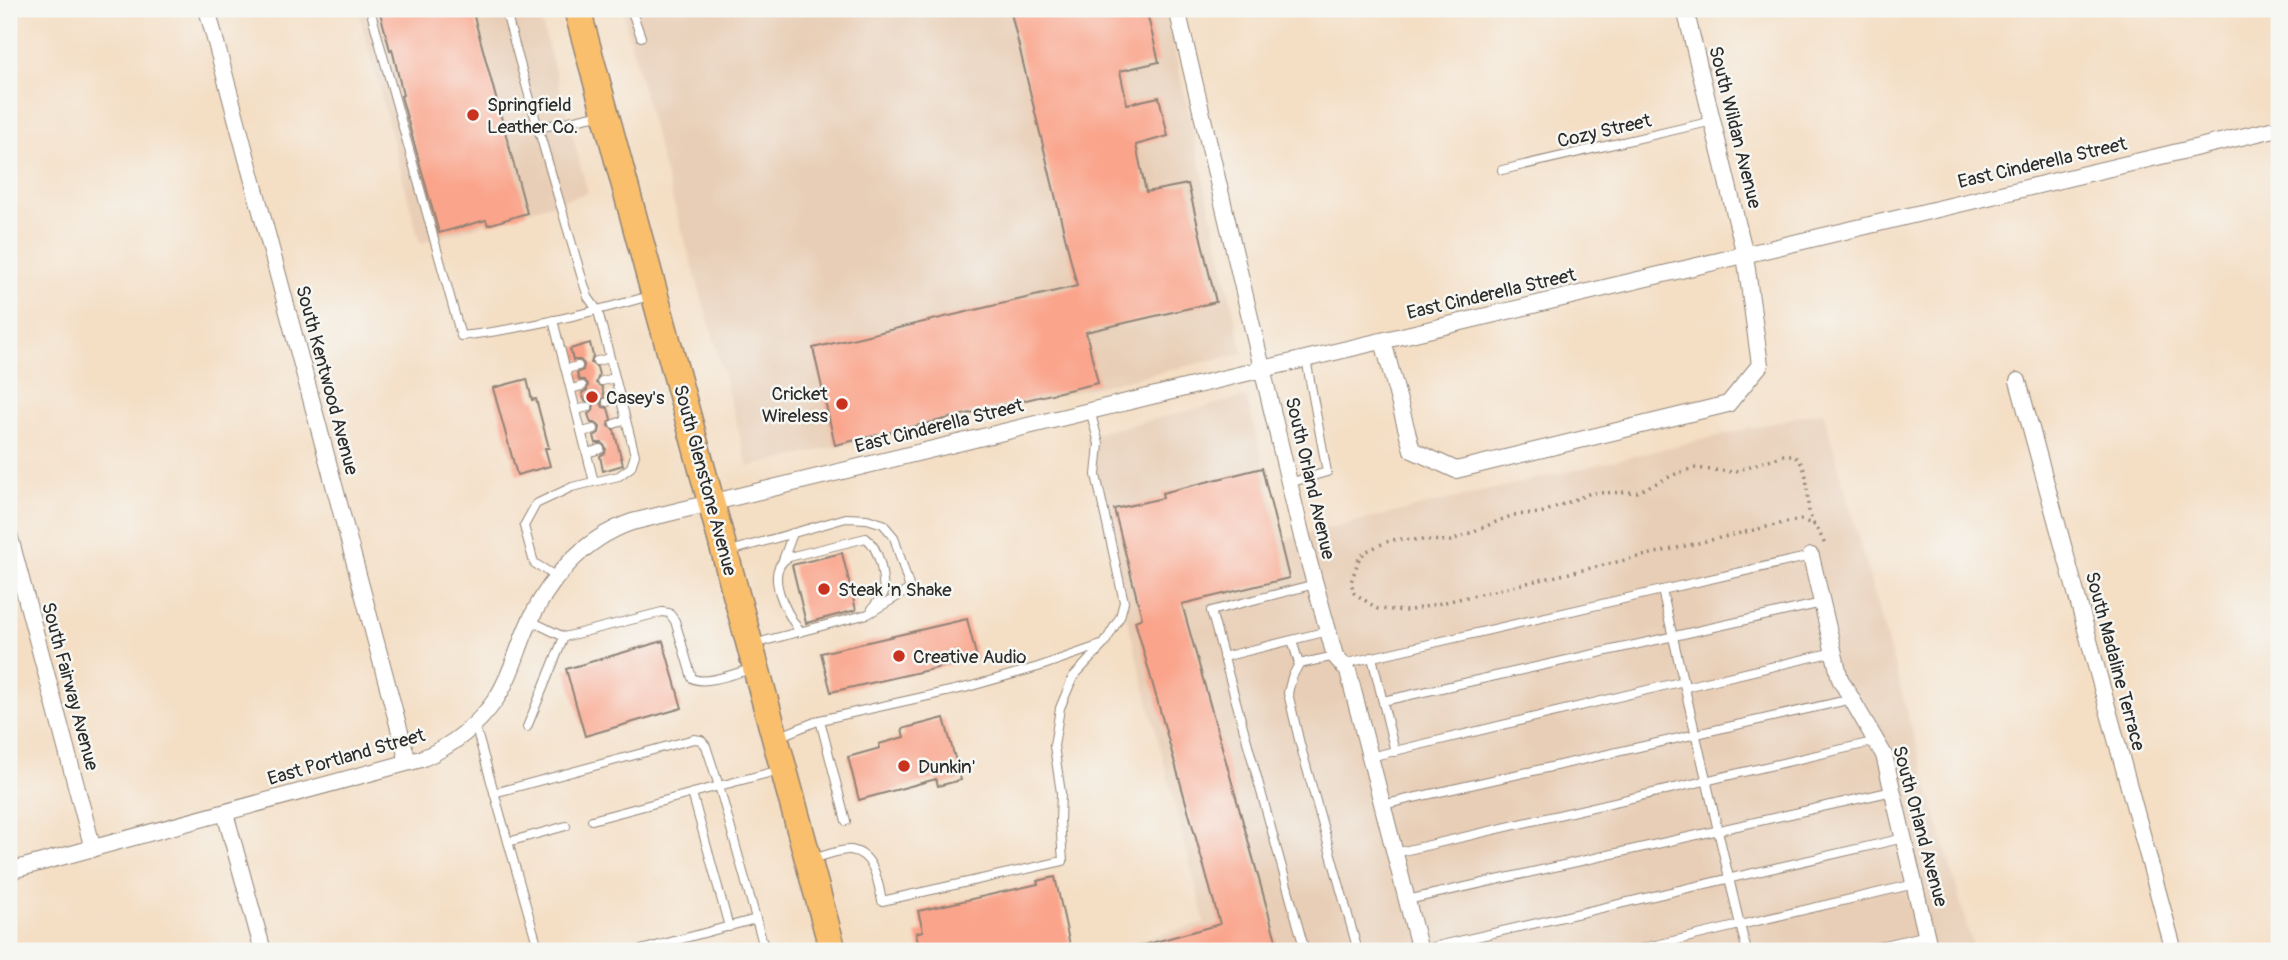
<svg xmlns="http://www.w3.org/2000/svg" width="2288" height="960" font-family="Pangolin,sans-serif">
	<rect width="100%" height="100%" fill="#f6f6f2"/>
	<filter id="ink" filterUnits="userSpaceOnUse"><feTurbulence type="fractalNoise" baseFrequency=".0143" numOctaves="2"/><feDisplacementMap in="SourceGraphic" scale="14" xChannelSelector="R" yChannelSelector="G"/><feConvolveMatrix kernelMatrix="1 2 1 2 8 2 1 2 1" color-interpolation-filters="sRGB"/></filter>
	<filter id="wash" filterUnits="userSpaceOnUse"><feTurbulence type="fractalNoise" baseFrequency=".00686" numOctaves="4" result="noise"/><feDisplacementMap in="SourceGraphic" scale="28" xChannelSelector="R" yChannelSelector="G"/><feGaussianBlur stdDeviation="1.57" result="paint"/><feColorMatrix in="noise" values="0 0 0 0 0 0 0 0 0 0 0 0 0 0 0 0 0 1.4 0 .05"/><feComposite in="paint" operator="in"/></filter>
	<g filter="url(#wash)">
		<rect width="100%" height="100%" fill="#f4dec4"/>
		<g fill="#e8ceb6">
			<polygon points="358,9 538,9 588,193 420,243"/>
			<polygon points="637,9 1165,9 1243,353 748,467 715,342 663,167 623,12"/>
			<polygon points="1246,397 1284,539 1823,411 1974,951 1098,951 1205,923 1118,583 1085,436"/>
		</g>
		<g id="blocks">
			<g fill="#faa48b">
				<polygon points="379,9 472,9 527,213 488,225 486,220 439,233 401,96 403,95 392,49 390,50"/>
				<polygon points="1010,9 1146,9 1159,62 1120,71 1127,104 1159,97 1168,136 1136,145 1146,192 1188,184 1216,302 1086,332 1098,383 835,445 813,348 1077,286"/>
				<polygon points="590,343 593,356 591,363 597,367 599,375 596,383 602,387 604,396 601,403 603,407 608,408 611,419 608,425 614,430 623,465 603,471 600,456 605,453 606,448 602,443 596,443 594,436 599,433 600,427 596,423 591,423 588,414 593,411 594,405 590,401 585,401 582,393 587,390 588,384 584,380 579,380 577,373 583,370 584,364 580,360 573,360 570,349"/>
				<polygon points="527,379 532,400 536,399 549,448 545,448 550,466 517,475 493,388"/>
				<polygon points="1262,468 1289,578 1182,604 1279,951 1138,951 1137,947 1220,924 1135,621 1142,618 1114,509 1163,498 1162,493"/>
				<polygon points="842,553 856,610 806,623 792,565"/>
				<polygon points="967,619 977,659 831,692 821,653"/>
				<polygon points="663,641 682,708 585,736 566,669"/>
				<polygon points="944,718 961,780 938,786 936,779 859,800 848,757 880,748 879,744 904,737 902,729"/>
				<polygon points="1055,877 1070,945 1043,951 920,951 916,933 923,931 918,911 1038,884 1037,881"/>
			</g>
		</g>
	</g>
	<g filter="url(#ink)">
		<use href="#blocks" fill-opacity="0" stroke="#908478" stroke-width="2"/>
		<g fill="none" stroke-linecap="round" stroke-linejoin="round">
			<g stroke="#908478" stroke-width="10">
				<g id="service">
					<path d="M370 9 461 336C526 329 590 313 653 295"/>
					<polyline points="505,9 538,128 602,114"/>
					<polyline points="631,9 641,37"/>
					<polyline points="538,128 581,275 588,297 598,311 635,455 631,467 619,476 572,487 536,504 524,526 534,563 557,577"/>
					<polyline points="1502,170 1713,121"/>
					<polyline points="553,320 594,482"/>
					<polyline points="597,361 610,358"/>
					<polyline points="566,369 578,366"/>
					<polyline points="602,381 615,378"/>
					<polyline points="571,389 582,386"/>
					<polyline points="607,402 620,398"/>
					<polyline points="576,410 588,407"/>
					<polyline points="614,424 626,420"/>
					<polyline points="582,432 594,429"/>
					<polyline points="587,453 600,449"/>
					<polyline points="1289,483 1327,472 1306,359"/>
					<polyline points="727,552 846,518 867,519 883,524 894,537 910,589 868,614 753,644"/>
					<polyline points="1811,556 1662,590 1740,925 1915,884"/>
					<polyline points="783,560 793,533"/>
					<path d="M531 621 564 637 662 612 669 613 675 621 692 678C704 686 739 672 754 668"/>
					<path d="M800 632C789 616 761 572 789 557L866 538C881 550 883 576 884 593L872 609"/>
					<polyline points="1292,640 1299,664"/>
					<polyline points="1335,656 1299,664 1292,677 1288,693 1300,744 1358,951"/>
					<polyline points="1223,657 1328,631"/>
					<polyline points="1372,657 1395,752"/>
					<polyline points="1343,664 1662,590"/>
					<polyline points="1685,687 1834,652"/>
					<polyline points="1383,701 1822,603"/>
					<polyline points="820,720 968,687 1038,667 1101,645"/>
					<polyline points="475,725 539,951"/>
					<polyline points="527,727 564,637"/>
					<polyline points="778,737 820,720 846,821"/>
					<polyline points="1370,757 1684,681"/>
					<polyline points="494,793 694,739 701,740 706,746 719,786 592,820"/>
					<polyline points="692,793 729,927"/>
					<polyline points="1382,805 1852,699"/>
					<polyline points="508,842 566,826"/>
					<polyline points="1395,853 1877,741"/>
					<path d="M811 859C822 857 840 849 851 850 875 854 878 883 882 901L1063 861 1060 821 1061 793 1054 746 1060 708 1073 677 1104 644 1120 617 1124 602 1096 475 1099 444 1090 410"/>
					<polyline points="1407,900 1893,791"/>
					<polyline points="1420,950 1904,838"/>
					<polyline points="637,951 756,919"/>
					<polyline points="765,951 719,786 780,770"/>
					<polyline points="1305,951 1211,611 1315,584"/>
					<polyline points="1631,951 1740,925 1747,951"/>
					<polyline points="1860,951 1927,935"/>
				</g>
			</g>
			<g stroke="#908478" stroke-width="18">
				<g id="minor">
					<polyline points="207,9 408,762"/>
					<polyline points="1177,9 1302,537 1335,656 1348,671 1420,951"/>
					<polyline points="1383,341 1412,450 1456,470 1728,404 1760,365 1745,255 1685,9"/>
					<polyline points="2018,381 2174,951"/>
					<polyline points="9,534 93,849"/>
					<polyline points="1811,556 1840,679 1884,755 1930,951"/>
					<polyline points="225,813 263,951"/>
					<path d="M9 871 421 759C452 746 476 728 496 699 510 678 516 654 526 630 546 582 582 539 632 522L1263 369 2279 128"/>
				</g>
			</g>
			<g stroke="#908478" stroke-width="29">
				<polyline id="primary" points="577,9 833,951"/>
			</g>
			<path stroke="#908478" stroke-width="3.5" stroke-dasharray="2 5" stroke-linecap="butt" d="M1815 525 1801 520 1788 522 1407 611 1378 609 1354 593 1351 582 1359 559 1365 552 1386 542 1397 539 1450 541 1513 515 1541 513 1591 493 1637 492 1678 473 1694 468 1733 472 1784 455H1793C1813 469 1804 494 1810 515 1813 526 1822 534 1825 546"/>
			<use href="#service" stroke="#fff" stroke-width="8"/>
			<use href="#minor" stroke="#fff" stroke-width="16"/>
			<use href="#primary" stroke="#f9bf6d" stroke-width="26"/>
		</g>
	</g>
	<g fill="#c8321e" stroke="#f6f6f2" stroke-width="2.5">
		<circle cx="473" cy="115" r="7"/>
		<circle cx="592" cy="397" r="7"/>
		<circle cx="842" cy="404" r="7"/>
		<circle cx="824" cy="589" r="7"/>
		<circle cx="899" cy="656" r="7"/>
		<circle cx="904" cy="766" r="7"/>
	</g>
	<g text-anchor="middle" stroke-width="5" stroke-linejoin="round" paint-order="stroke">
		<g font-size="19" fill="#2b2b2b" stroke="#f6f6f2" text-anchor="start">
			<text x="487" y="111">Springfield<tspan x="487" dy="22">Leather Co.</tspan></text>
			<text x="828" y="400" text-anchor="end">Cricket<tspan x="828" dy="22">Wireless</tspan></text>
			<text x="606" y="404">Casey's</text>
			<text x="838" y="596">Steak 'n Shake</text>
			<text x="913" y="663">Creative Audio</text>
			<text x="918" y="773">Dunkin'</text>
		</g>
		<g font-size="19" fill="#2b2b2b" stroke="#f6f6f2">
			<text transform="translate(1736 127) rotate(76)" y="7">South Wildan Avenue</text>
			<text transform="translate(1604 130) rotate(-13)" y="7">Cozy Street</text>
			<text transform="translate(2042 162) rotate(-13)" y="7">East Cinderella Street</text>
			<text transform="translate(1491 293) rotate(-13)" y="7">East Cinderella Street</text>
			<text transform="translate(328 380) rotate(75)" y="7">South Kentwood Avenue</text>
			<text transform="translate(939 425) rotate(-14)" y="7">East Cinderella Street</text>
			<text transform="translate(1311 478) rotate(77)" y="7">South Orland Avenue</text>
			<text transform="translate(706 480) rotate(75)" y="7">South Glenstone Avenue</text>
			<text transform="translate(2116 661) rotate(75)" y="7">South Madaline Terrace</text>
			<text transform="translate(71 686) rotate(75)" y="7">South Fairway Avenue</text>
			<text transform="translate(346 756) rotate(-16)" y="7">East Portland Street</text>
			<text transform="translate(1921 826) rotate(75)" y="7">South Orland Avenue</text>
		</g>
	</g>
	<rect width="2288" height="960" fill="none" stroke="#f6f6f2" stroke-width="35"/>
</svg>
